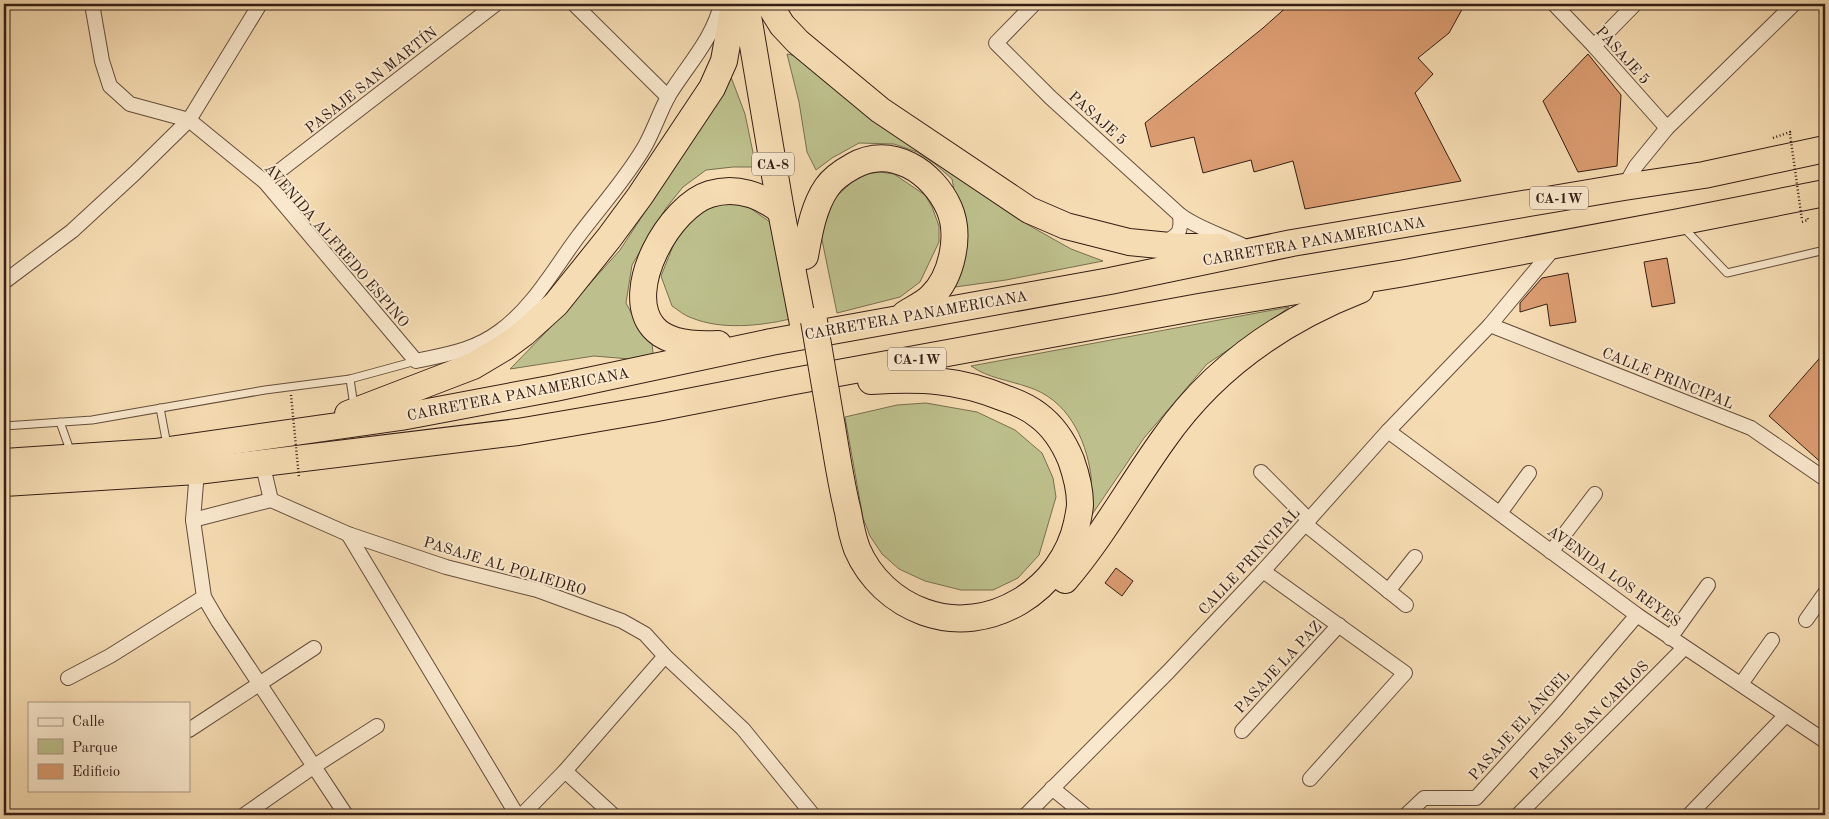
<svg xmlns="http://www.w3.org/2000/svg" width="1829" height="819" font-family="'Old Standard TT',serif">
	<rect width="100%" height="100%" fill="#f6dcb2"/>
	<filter id="stains"><feTurbulence type="fractalNoise" baseFrequency=".004" numOctaves="4"/><feColorMatrix values="0 0 0 0 .2 0 0 0 0 .09 0 0 0 0 .02 0 0 0 .5 -.17"/></filter>
	<radialGradient id="worn" r=".72"><stop offset=".6" stop-color="#630" stop-opacity="0"/><stop offset="1" stop-color="#630" stop-opacity=".3"/></radialGradient>
	<g fill="#bdc08c" stroke="#796f50">
		<polygon points="787,54 802,57 1023,222 1071,249 1103,261 1006,280 955,287 963,239 952,179 935,164 917,152 894,144 859,143 832,158 816,170 807,152 799,102"/>
		<polygon points="731,77 745,114 756,167 733,167 706,170 683,187 666,208 632,265 626,303 638,326 652,344 654,361 594,356 510,369 551,327 620,250 710,113"/>
		<polygon points="880,172 894,174 925,195 932,207 939,226 939,242 920,282 900,297 837,313 821,235 834,199 854,180 866,174"/>
		<path d="M729 202 750 208 770 222 790 319C760 326 721 330 692 318 685 316 678 310 672 306L661 276 681 226 701 210Z"/>
		<path d="M1289 307 1271 321 1207 364 1144 438 1089 519C1090 505 1092 490 1091 476 1086 438 1067 399 1028 387 1008 380 988 378 971 366Z"/>
		<polygon points="926,403 977,412 1015,430 1042,453 1053,478 1056,497 1039,555 1018,578 993,590 961,590 925,581 899,569 882,554 870,536 863,518 845,417 897,405"/>
	</g>
	<g fill="#da9c70" stroke="#351e15">
		<polygon points="1290,4 1465,4 1449,33 1418,58 1433,74 1415,93 1461,181 1305,209 1293,161 1254,172 1251,160 1203,173 1194,137 1151,147 1145,123 1263,28"/>
		<polygon points="1588,54 1621,95 1617,166 1578,172 1543,101"/>
		<polygon points="1667,258 1675,303 1652,307 1644,262"/>
		<polygon points="1568,273 1576,322 1550,326 1547,304 1520,312 1520,303 1542,278"/>
		<polygon points="1825,352 1825,466 1769,416"/>
		<polygon points="1116,568 1133,581 1122,596 1105,583"/>
	</g>
	<g fill="none" stroke-linecap="round" stroke-linejoin="round">
		<g stroke="#654e3c" stroke-width="9">
			<g id="lane">
				<polyline points="1684,228 1727,273 1825,250"/>
				<polyline points="350,379 354,406"/>
				<polyline points="160,408 167,445"/>
				<polyline points="60,422 71,453"/>
				<polyline points="4,426 92,420 265,390 350,379 416,361"/>
			</g>
		</g>
		<g stroke="#654e3c" stroke-width="16">
			<g id="street">
				<path d="M92 4 102 61 110 86 130 104 189 120 265 182 416 361C448 354 473 351 500 331 533 307 554 269 577 238 600 207 626 179 645 146 654 130 660 111 669 95 687 66 714 37 721 4"/>
				<polyline points="574,4 668,97"/>
				<path d="M1034 4 996 43 1051 98 1180 215C1199 229 1221 235 1242 245"/>
				<polyline points="1554,4 1594,46 1667,128"/>
				<polyline points="1594,46 1635,4"/>
				<polyline points="265,182 496,4"/>
				<polyline points="1624,187 1636,166 1667,128 1794,4"/>
				<path d="M1164 243C1178 235 1182 233 1180 215"/>
				<polyline points="4,282 72,231 135,173 189,120 260,4"/>
				<polyline points="1490,325 1751,428 1825,479"/>
				<polyline points="1388,431 1637,615 1825,741"/>
				<polyline points="262,462 271,500 348,534 446,567 537,590 622,621 645,634 665,656 743,729 813,815"/>
				<polyline points="197,471 193,520 204,597 218,621 346,815"/>
				<polyline points="1261,472 1309,520"/>
				<polyline points="1500,513 1529,473"/>
				<polyline points="193,520 271,500"/>
				<polyline points="1305,524 1406,605"/>
				<polyline points="348,534 517,815"/>
				<polyline points="1551,552 1595,494"/>
				<polyline points="1263,571 1405,673 1310,779"/>
				<polyline points="1388,591 1415,557"/>
				<polyline points="1806,620 1825,593"/>
				<polyline points="1670,638 1708,585"/>
				<polyline points="68,678 110,656 204,597"/>
				<polyline points="1741,684 1772,640"/>
				<polyline points="189,730 314,648"/>
				<polyline points="1242,731 1339,625"/>
				<polyline points="565,771 613,815"/>
				<polyline points="1052,788 1085,815"/>
				<polyline points="244,815 313,767 377,726"/>
				<polyline points="522,815 565,771 665,656"/>
				<polyline points="1026,815 1169,671 1263,571 1388,431 1490,325 1555,247"/>
				<polyline points="1406,815 1424,798 1476,798 1556,710 1637,615"/>
				<polyline points="1518,815 1684,648"/>
				<polyline points="1689,815 1786,715"/>
			</g>
		</g>
		<g stroke="#351e15" stroke-width="28">
			<g id="highway">
				<polyline points="746,4 781,211 803,324"/>
				<polyline points="769,4 782,25 798,42 880,110 1029,210 1066,226 1129,242 1180,247 1219,247"/>
				<path d="M805 256C809 234 813 207 827 187 833 178 844 171 853 166 891 144 933 172 949 208 961 235 952 277 931 297 924 304 913 309 905 314"/>
				<path d="M718 344C698 345 667 344 653 327 622 290 670 206 710 194 736 186 761 195 781 211"/>
				<polyline points="348,414 473,366 505,347 524,333 556,304 609,238 640,196 712,88 724,61 734,4"/>
				<path d="M832 427C837 456 841 484 848 512 850 524 853 538 857 549 870 579 894 601 924 612 990 636 1063 589 1077 523 1078 517 1080 510 1080 504 1080 489 1076 474 1071 460 1064 443 1053 426 1038 415 1028 407 1016 402 1004 398 958 379 920 378 871 381"/>
				<polyline points="4,462 155,452 401,417 555,388 771,342 1110,281 1292,243 1624,187 1704,175 1825,149"/>
				<polyline points="4,483 197,471 518,432 652,409 789,382 1199,307 1405,273 1679,222 1825,193"/>
				<path d="M1065 580C1102 537 1130 486 1163 440 1212 369 1281 321 1360 290"/>
			</g>
		</g>
		<g stroke="#351e15" stroke-width="2.5" stroke-dasharray="1 2.5" stroke-linecap="butt">
			<polyline points="1773,138 1790,132 1790,134"/>
			<polyline points="1802,222 1808,220 1807,217"/>
		</g>
		<use href="#lane" stroke="#f9e8cd" stroke-width="7"/>
		<use href="#street" stroke="#f9e8cd" stroke-width="14"/>
		<use href="#highway" stroke="#f6dcb2" stroke-width="26"/>
		<g stroke="#351e15" stroke-width="28" stroke-linecap="butt">
			<polyline id="highway-bridge" points="814,321 832,427"/>
		</g>
		<g stroke="#351e15" stroke-width="2.5" stroke-dasharray="1 2.5" stroke-linecap="butt">
			<polyline points="1790,134 1802,220"/>
			<polyline points="291,395 299,478"/>
		</g>
		<use href="#highway-bridge" stroke="#f6dcb2" stroke-width="26"/>
	</g>
	<g text-anchor="middle" stroke-width="4" stroke-linejoin="round" paint-order="stroke">
		<g fill="#f9e8cd" stroke="#705b4c" stroke-width="1">
			<rect x="752" y="152.5" width="42" height="23" rx="4"/>
			<rect x="1530" y="186.5" width="58" height="23" rx="4"/>
			<rect x="888" y="347.5" width="58" height="23" rx="4"/>
		</g>
		<g font-size="14" font-weight="bold" fill="#351e15">
			<text x="773" y="169">CA-8</text>
			<text x="1559" y="203">CA-1W</text>
			<text x="917" y="364">CA-1W</text>
		</g>
		<g font-size="15" fill="#351e15" stroke="#f9e8cd">
			<text transform="translate(1623 55) rotate(48)" y="5">PASAJE 5</text>
			<text transform="translate(371 80) rotate(-38)" y="5">PASAJE SAN MARTÍN</text>
			<text transform="translate(1098 118) rotate(42)" y="5">PASAJE 5</text>
			<text transform="translate(1314 241) rotate(-10)" y="5">CARRETERA PANAMERICANA</text>
			<text transform="translate(337 245) rotate(49)" y="5">AVENIDA ALFREDO ESPINO</text>
			<text transform="translate(916 315) rotate(-10)" y="5">CARRETERA PANAMERICANA</text>
			<text transform="translate(1668 378) rotate(22)" y="5">CALLE PRINCIPAL</text>
			<text transform="translate(518 394) rotate(-11)" y="5">CARRETERA PANAMERICANA</text>
			<text transform="translate(1249 561) rotate(-47)" y="5">CALLE PRINCIPAL</text>
			<text transform="translate(505 566) rotate(17)" y="5">PASAJE AL POLIEDRO</text>
			<text transform="translate(1614 576) rotate(36)" y="5">AVENIDA LOS REYES</text>
			<text transform="translate(1278 667) rotate(-47)" y="5">PASAJE LA PAZ</text>
			<text transform="translate(1589 720) rotate(-45)" y="5">PASAJE SAN CARLOS</text>
			<text transform="translate(1519 725) rotate(-48)" y="5">PASAJE EL ÁNGEL</text>
		</g>
	</g>
	<rect width="1829" height="819" fill="none" stroke="#f6dcb2" stroke-width="20"/>
	<rect x="5" y="5" width="1819" height="809" fill="none" stroke="#351e15" stroke-width="2.5"/>
	<rect x="10" y="10" width="1809" height="799" fill="none" stroke="#351e15"/>
	<rect x="28" y="702" width="162" height="90" fill="#f9e8cd" stroke="#ab9783"/>
	<rect x="38" y="718" width="25" height="8" fill="#f9e8cd" stroke="#ab9783"/>
	<text x="72" y="726" font-size="15" fill="#351e15">Calle</text>
	<rect x="38" y="739" width="25" height="15" fill="#bdc08c" stroke="#ab9783"/>
	<text x="72" y="752" font-size="15" fill="#351e15">Parque</text>
	<rect x="38" y="764" width="25" height="15" fill="#da9c70" stroke="#ab9783"/>
	<text x="72" y="776" font-size="15" fill="#351e15">Edificio</text>
	<rect width="100%" height="100%" filter="url(#stains)"/>
	<rect width="100%" height="100%" fill="url(#worn)"/>
</svg>
